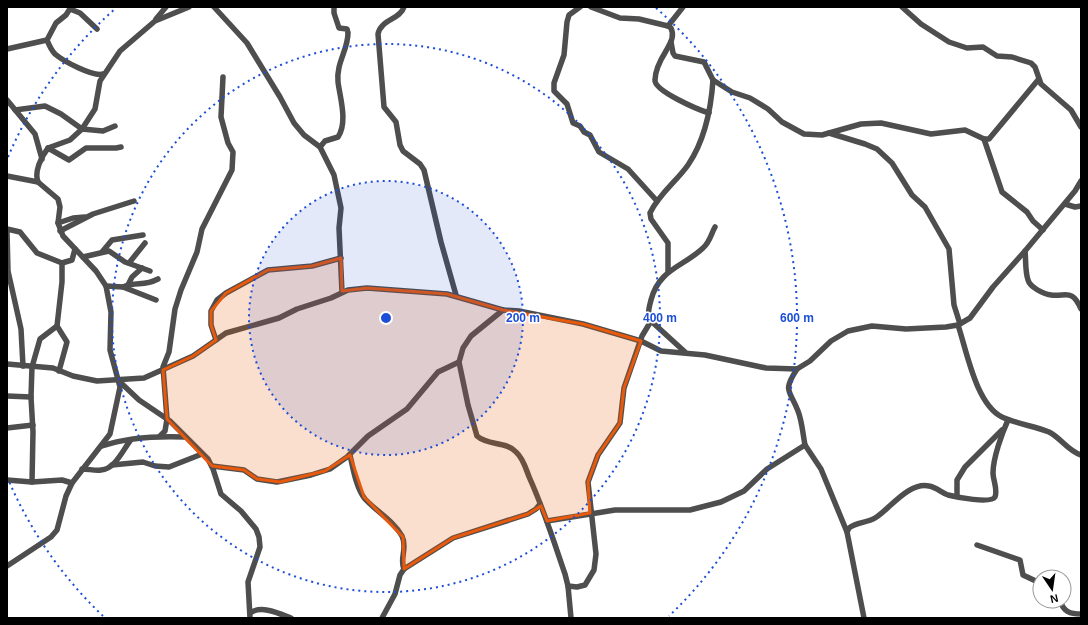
<svg xmlns="http://www.w3.org/2000/svg" width="1088" height="625" font-family="Arial,sans-serif">
	<rect width="100%" height="100%" fill="#fff"/>
	<g fill="none" stroke-linecap="round" stroke-linejoin="round">
		<g stroke="#4e4e4e" stroke-width="5.5">
			<polyline points="214,7 247,43 280,97 294,123 304,135 320,147 334,175 341,208 339,228 342,292"/>
			<path d="M404 7C400 20 381 19 378 34L384 107 396 122 400 145 403 151 420 164 424 170 441 242 456 295"/>
			<polyline points="580,7 569,15 567,22 564,55 554,83 554,91 567,104 573,123 580,126 584,132 590,135 599,152 628,169 657,201"/>
			<path d="M591 7 620 18 639 19 668 26 671 28C675 37 670 43 666 51 661 59 655 71 655 80 654 91 699 110 709 113"/>
			<polyline points="902,7 921,24 949,42 967,48 983,47 997,56 1012,57 1031,63 1035,67 1041,84 1071,110 1081,127"/>
			<polyline points="70,9 80,13 97,29"/>
			<polyline points="156,19 166,7"/>
			<polyline points="668,26 683,7"/>
			<path d="M47 40C49 45 51 50 55 54 63 61 93 77 103 74"/>
			<polyline points="671,42 673,53 675,56 704,62 713,80 732,92 750,98 768,109 782,122 804,134 822,135 861,124 881,123 931,134 965,130 984,139 1002,192 1027,212 1033,221 1043,230"/>
			<polyline points="7,49 47,40 56,23 66,15 71,7"/>
			<polyline points="7,100 35,134 42,159"/>
			<polyline points="15,110 45,106 61,114 82,129 103,131 115,126"/>
			<polyline points="829,133 865,144 877,149 892,163 912,195 925,207 949,249 954,305 960,324"/>
			<polyline points="984,139 989,139 1038,80"/>
			<path d="M320 147 325 141 338 137C348 122 340 98 338 82 336 63 348 50 348 33L347 29 339 28 334 13V7"/>
			<polyline points="48,148 69,160 86,148 116,148 121,147"/>
			<polyline points="7,176 38,182"/>
			<polyline points="1065,204 1075,207 1081,206"/>
			<polyline points="58,223 73,218 85,217"/>
			<polyline points="7,229 20,232 37,253 62,263 72,260 75,249"/>
			<polyline points="7,231 8,271 21,329 23,366"/>
			<polyline points="60,231 93,214 134,201"/>
			<path d="M1025 251C1026 260 1025 271 1028 280 1030 287 1043 294 1051 295 1066 297 1072 288 1081 309"/>
			<polyline points="102,252 112,240 143,235"/>
			<polyline points="83,257 109,251 125,262 150,271"/>
			<polyline points="129,263 145,243"/>
			<path d="M668 271V243L651 219 650 213C659 194 676 182 688 165 705 140 711 110 713 80"/>
			<polyline points="128,285 132,277 142,268"/>
			<polyline points="106,286 123,287 156,300"/>
			<path d="M123 287C137 281 143 287 158 279"/>
			<path d="M503 310 471 336 463 348 459 362 468 405 477 436C488 446 506 441 516 452 524 459 526 470 530 479 544 510 554 542 565 574L568 586 571 618"/>
			<path d="M958 325C967 352 976 404 1002 417 1017 424 1034 426 1049 432 1061 438 1068 451 1081 455"/>
			<polyline points="57,326 67,342 59,371"/>
			<polyline points="216,340 211,325 211,311 217,300 226,293 268,270 312,266 341,258"/>
			<path d="M685 352 651 321C647 313 649 308 651 300 659 269 683 267 703 248 710 242 711 234 715 227"/>
			<polyline points="7,364 53,368 73,376 97,381 144,378 193,356 226,333 279,318 297,309 331,298 348,290 367,288 447,294 503,310 519,311 583,324 641,341 661,351 705,355 766,368 797,369 810,361 831,341 848,331 872,326 906,329 946,327 958,325 970,318 993,287 1025,251 1075,191 1081,181"/>
			<polyline points="120,382 139,400 170,421 208,459 213,469 221,494 241,511 256,529 259,537 260,547 248,582 250,618"/>
			<polyline points="7,396 31,397"/>
			<polyline points="7,428 33,425"/>
			<polyline points="160,436 165,431 167,419 163,367 169,352 175,309 181,290 197,252 202,229 232,170 233,152 228,143 221,117 223,77"/>
			<polyline points="805,445 821,469 847,532"/>
			<path d="M102 446C129 437 156 436 184 437"/>
			<path d="M350 455C353 468 356 488 365 499 376 511 394 521 402 536 408 548 399 559 404 569"/>
			<polyline points="112,465 143,462 155,466 169,467 202,454"/>
			<polyline points="212,466 244,470 257,479 277,482 311,475 330,469 347,457 368,436 407,409 438,372 459,362"/>
			<path d="M82 469C88 469 96 471 101 470 115 469 123 450 130 441"/>
			<polyline points="7,480 32,482 62,480 72,483"/>
			<polyline points="32,482 33,432 31,397 32,367 40,339 57,326 62,282 62,263"/>
			<polyline points="957,496 957,480 965,467 1002,430"/>
			<path d="M547 521 615 510H690L721 502 744 491 767 469 805 445C803 435 802 421 798 411 790 390 782 392 797 369"/>
			<polyline points="977,545 1020,560 1023,575 1040,583"/>
			<path d="M7 566 51 537 57 530 66 496 72 483 110 434 120 387 110 350 111 312 106 286 96 271 63 236 58 223 60 207 58 199 38 182C34 172 41 157 48 148L70 140 82 129 95 109 100 81 120 51 155 21 189 7"/>
			<polyline points="568,586 577,587 585,585 594,570 596,554 588,482 598,455 620,423 624,388 642,336 651,321"/>
			<path d="M1060 601C1064 612 1070 614 1081 614"/>
			<path d="M250 613C261 605 278 613 291 618"/>
			<polyline points="382,618 395,594 400,575 404,569 453,538 528,514 536,509 540,504"/>
			<path d="M864 618 847 532 849 528C856 522 867 523 875 518 890 509 908 482 929 486 936 487 942 493 948 495 956 497 991 504 995 497 998 490 993 480 993 473 993 458 1002 433 1008 420"/>
		</g>
	</g>
	<path fill="#e8590c" fill-opacity="0.2" stroke="#e8590c" stroke-width="3" stroke-linejoin="round" d="M341 258 342 291 367 288 447 294 503 310 583 324 641 341 624 388 620 423 598 455 588 482 590 513 547 521 541 506 528 514 453 538 404 569 403 537 364 497 350 455 325 471 280 482 257 479 244 470 212 466 167 419 163 370 193 356 216 340 211 325V311L226 293 268 270 312 266Z"/>
	<circle cx="386" cy="318" r="137" fill="#1d4ed8" fill-opacity=".12"/>
	<g fill="none" stroke="#1d4ed8" stroke-width="2" stroke-dasharray="2 4">
		<circle cx="386" cy="318" r="137"/>
		<circle cx="386" cy="318" r="274"/>
		<path d="M103 616A411 411 0 0 1 8 479M8 157A411 411 0 0 1 116 8M656 8A411 411 0 0 1 669 616"/>
	</g>
	<circle cx="386" cy="318" r="6" fill="#1d4ed8" stroke="#fff" stroke-width="2"/>
	<g font-size="12" text-anchor="middle" font-weight="bold" fill="#1d4ed8" stroke="#fff" stroke-width="3" stroke-linejoin="round" paint-order="stroke">
		<text x="523" y="322">200 m</text>
		<text x="660" y="322">400 m</text>
		<text x="797" y="322">600 m</text>
	</g>
	<rect width="1088" height="625" fill="none" stroke="#000000" stroke-width="16"/>
	<g transform="translate(1052 589) rotate(167)"><circle r="19" fill="#ffffff" stroke="#999999"/>
	<path d="M0-3L7 15L0 10L-7 15Z" fill="#000000"/>
	<text y="-6" font-size="11" font-weight="bold" text-anchor="middle" fill="#000000">N</text>
	</g>
</svg>
